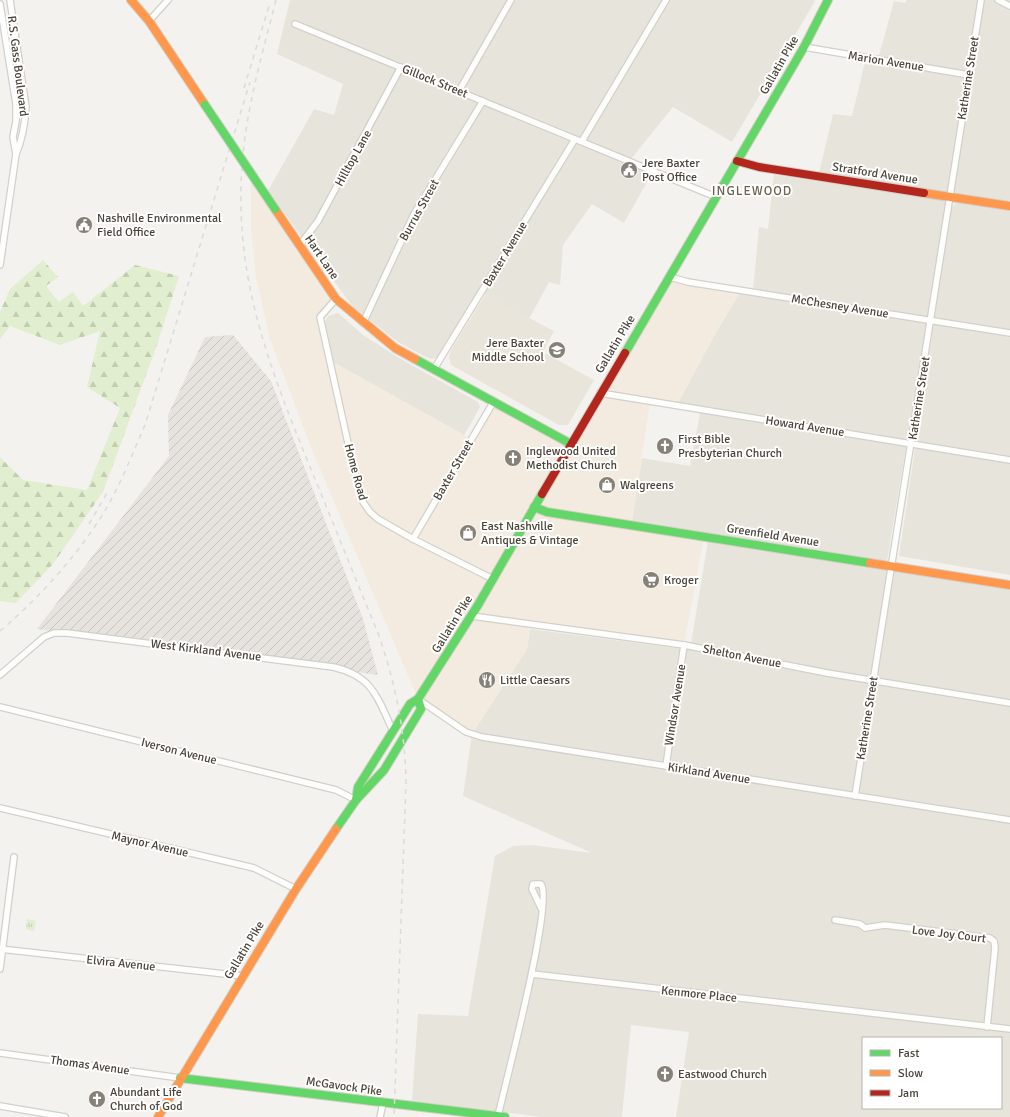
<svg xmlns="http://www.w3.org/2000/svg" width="1010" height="1117" font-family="Signika,sans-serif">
	<defs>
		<pattern id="industrial-furrows" width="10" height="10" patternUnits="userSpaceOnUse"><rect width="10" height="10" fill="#e6e2de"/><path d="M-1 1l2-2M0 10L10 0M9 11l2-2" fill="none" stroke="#c7c3bf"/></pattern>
		<pattern id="grass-tufts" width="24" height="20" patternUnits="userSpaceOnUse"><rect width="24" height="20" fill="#e1eecf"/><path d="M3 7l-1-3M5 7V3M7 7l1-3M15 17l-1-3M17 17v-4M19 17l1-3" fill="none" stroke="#c3cdb2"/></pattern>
		<pattern id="forest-firs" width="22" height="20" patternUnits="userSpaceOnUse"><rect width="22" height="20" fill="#e1eecf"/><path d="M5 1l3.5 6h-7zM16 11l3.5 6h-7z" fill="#c3cdb2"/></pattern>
	</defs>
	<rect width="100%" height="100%" fill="#f4f2ee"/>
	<g fill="#e7e4dc" fill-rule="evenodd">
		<polygon points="290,0 813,0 815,1 732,142 673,107 627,164 651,175 624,223 592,204 563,245 560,285 549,282 529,319 478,291 438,357 433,359 426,357 398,342 353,307 268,191 314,109 334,115 343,84 277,54"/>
		<polygon points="907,0 1010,0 1010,203 819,173 833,114 852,116 865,62 877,63 894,1 905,3"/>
		<polygon points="774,175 947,200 887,561 632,521 642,458 690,466 701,408 677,405 714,336 743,287 753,289 759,227 768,229"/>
		<polygon points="958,201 1010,210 1010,575 899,556 951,208"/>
		<polygon points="338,313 363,335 399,358 478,402 480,407 464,435 334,363 325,322 328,316"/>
		<path d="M708 541 1010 589V1117H676L689 1032 631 1025 622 1117H542L412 1101 418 1014 468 1016 495 856 513 846 532 845 592 853 463 796 472 734 527 649 530 629 690 650ZM863 1038H1001V1108H863Z"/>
	</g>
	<polygon fill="#f3ebdf" points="251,172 336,299 320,317 330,360 471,439 494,401 571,444 670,277 741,291 714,336 676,407 650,403 631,525 704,537 684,645 530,625 527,649 472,734 418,699 312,450 270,339 256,277 251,226"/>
	<polygon fill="url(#industrial-furrows)" points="233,335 271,381 363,619 378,675 37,629 169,456 168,415 205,337"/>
	<polygon fill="#eae5da" points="485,295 554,331 543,352 594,380 568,425 559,425 451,365 449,357 451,350"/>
	<polygon fill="url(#grass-tufts)" points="27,919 36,921 34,931 26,929"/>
	<polygon fill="url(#forest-firs)" points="43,260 58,277 46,286 59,302 73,292 83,306 135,265 179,276 157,345 103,492 53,564 16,603 0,601 0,457 23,480 87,490 120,408 87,387 100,331 60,345 10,326 0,339 0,312 10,289"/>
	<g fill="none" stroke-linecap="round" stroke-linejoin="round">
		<g stroke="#d2d0cb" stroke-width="8">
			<g id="street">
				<polyline points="998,0 1010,6"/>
				<polyline points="0,4 16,104 16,121 13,137 16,154"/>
				<polyline points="149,21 168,0"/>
				<polyline points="295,24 716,197"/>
				<polyline points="804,47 969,75"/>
				<polyline points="459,91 511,0"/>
				<polyline points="582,141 666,0"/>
				<polyline points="300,245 318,221 401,67"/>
				<path d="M0 265 16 154C23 138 25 124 26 107L10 0"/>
				<polyline points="670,277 688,282 1010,333"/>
				<polyline points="336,299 320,317 354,470 363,502 370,512 378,519 413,539 493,579"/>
				<polyline points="363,323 414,214 483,101"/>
				<polyline points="434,369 575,139"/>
				<polyline points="600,393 1010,460"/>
				<polyline points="413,539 494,401"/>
				<polyline points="472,616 684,645 827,673 1010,703"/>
				<path d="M0 675 44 637 54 633H67L333 667C373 676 377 697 393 731"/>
				<polyline points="418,699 466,732 482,737 1010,820"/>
				<polyline points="0,707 336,790 356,800"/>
				<polyline points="666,766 684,645"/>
				<polyline points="855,796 981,0"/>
				<polyline points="0,808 254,868 296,889"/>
				<polyline points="835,920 860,924 865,928 885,925 990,938 994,941 995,948 987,1027"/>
				<polyline points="0,949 243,976"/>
				<polyline points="0,969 14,857"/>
				<polyline points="532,974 1010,1029"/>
				<polyline points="0,1053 180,1078"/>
				<polyline points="0,1106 65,1117"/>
				<path d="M498 1116C505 1084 554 902 541 884H533L532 889 542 910"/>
				<polyline points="380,1117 383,1103"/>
			</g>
		</g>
		<g stroke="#d3cfc5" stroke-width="10">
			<g id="fast">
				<polyline points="625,353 804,47 828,0"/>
				<polyline points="415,359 571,444"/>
				<polyline points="534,507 547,512 870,563"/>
				<polyline points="356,800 358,787 410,704 418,699 478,605 542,494"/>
				<polyline points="336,829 356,800 384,770 421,709 418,699"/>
				<polyline points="180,1078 505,1117"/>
			</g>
		</g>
		<g stroke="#d3cfc5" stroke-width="10">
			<g id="slow">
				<polyline points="131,0 149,21 205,105"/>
				<polyline points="924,193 1010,206"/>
				<polyline points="275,209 336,299 395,348 415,359"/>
				<polyline points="870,563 1010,585"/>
				<polyline points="158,1117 296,889 336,829"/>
			</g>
		</g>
		<g stroke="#d3cfc5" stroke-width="10">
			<g id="jam">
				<polyline points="737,161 759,167 924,193"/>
				<polyline points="542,494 625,353"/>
			</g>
		</g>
		<use href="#street" stroke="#fdfdfc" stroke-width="5.5"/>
		<use href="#fast" stroke="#63d668" stroke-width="8"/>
		<use href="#slow" stroke="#ff974d" stroke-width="8"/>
		<use href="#jam" stroke="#b3261e" stroke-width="8"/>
		<g stroke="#dbdbda" stroke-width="1.5" stroke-dasharray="5 5" stroke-linecap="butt">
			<path d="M276 0C262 55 246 109 242 166 234 278 269 366 310 467 333 522 355 578 378 633 395 682 405 729 406 781L394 1117"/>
			<polyline points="244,88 269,6"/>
			<polyline points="89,524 107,493"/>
			<path d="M0 631C40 597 75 558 103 514 120 486 132 455 145 425L250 82"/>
		</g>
		<g stroke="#d3cfc5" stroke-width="10" stroke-linecap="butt">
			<polyline id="fast-bridge" points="205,105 275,209"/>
		</g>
		<use href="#fast-bridge" stroke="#63d668" stroke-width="8"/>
	</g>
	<defs>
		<g id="civic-disc" transform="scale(0.9)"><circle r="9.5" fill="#868178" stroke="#fff"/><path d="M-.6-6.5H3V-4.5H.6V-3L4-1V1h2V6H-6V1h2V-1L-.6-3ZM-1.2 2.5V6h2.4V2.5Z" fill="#fff"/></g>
		<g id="school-disc" transform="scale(0.9)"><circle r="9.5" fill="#868178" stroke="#fff"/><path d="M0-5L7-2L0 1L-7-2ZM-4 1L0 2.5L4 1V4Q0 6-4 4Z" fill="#fff"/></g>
		<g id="church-disc" transform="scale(0.9)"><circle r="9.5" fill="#868178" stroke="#fff"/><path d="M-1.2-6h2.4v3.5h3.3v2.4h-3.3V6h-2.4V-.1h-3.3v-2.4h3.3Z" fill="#fff"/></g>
		<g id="shop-disc" transform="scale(0.9)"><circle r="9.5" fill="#868178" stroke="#fff"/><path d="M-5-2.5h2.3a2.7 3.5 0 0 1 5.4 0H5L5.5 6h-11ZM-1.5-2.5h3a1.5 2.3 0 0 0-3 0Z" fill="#fff"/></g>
		<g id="supermarket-disc" transform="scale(0.9)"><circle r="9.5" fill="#868178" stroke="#fff"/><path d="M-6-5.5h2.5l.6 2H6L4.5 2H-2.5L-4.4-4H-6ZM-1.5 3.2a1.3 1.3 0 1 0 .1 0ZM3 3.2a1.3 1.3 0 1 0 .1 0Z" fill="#fff"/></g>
		<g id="restaurant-disc" transform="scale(0.9)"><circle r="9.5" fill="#868178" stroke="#fff"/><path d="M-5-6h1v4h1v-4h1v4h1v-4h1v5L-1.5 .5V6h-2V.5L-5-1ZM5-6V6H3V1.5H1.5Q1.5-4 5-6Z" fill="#fff"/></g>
	</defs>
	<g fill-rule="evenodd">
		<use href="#civic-disc" x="629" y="170"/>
		<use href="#civic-disc" x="84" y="225"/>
		<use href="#school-disc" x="557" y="350"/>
		<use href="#church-disc" x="665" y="446"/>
		<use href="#church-disc" x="513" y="458"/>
		<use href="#shop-disc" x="607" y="485"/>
		<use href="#shop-disc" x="468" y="533"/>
		<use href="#supermarket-disc" x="651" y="580"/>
		<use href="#restaurant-disc" x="487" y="680"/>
		<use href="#church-disc" x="665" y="1074"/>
		<use href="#church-disc" x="97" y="1099"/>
	</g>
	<g text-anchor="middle" stroke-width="4" stroke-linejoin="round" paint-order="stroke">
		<g font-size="12" fill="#4b4439" stroke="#fff">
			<text transform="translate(886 61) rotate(9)" y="4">Marion Avenue</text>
			<text transform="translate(779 65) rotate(-60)" y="4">Gallatin Pike</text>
			<text transform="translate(18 66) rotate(83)" y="4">R.S. Gass Boulevard</text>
			<text transform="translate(968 78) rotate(-81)" y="4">Katherine Street</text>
			<text transform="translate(435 81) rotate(22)" y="4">Gillock Street</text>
			<text transform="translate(353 158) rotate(-61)" y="4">Hilltop Lane</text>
			<text transform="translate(875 173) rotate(9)" y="4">Stratford Avenue</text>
			<text transform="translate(419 210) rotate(-61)" y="4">Burrus Street</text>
			<text transform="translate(505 254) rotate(-59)" y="4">Baxter Avenue</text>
			<text transform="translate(322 257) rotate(56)" y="4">Hart Lane</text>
			<text transform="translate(840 306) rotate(9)" y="4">McChesney Avenue</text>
			<text transform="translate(615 344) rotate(-59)" y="4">Gallatin Pike</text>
			<text transform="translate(919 398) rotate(-81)" y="4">Katherine Street</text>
			<text transform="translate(805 426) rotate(9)" y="4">Howard Avenue</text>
			<text transform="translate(453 470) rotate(-60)" y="4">Baxter Street</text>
			<text transform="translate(356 472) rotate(75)" y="4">Home Road</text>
			<text transform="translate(773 535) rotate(9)" y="4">Greenfield Avenue</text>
			<text transform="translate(452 624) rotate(-58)" y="4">Gallatin Pike</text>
			<text transform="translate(206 650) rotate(7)" y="4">West Kirkland Avenue</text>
			<text transform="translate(742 656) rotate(11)" y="4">Shelton Avenue</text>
			<text transform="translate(675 705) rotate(-81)" y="4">Windsor Avenue</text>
			<text transform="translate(867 718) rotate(-81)" y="4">Katherine Street</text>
			<text transform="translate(179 751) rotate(14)" y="4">Iverson Avenue</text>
			<text transform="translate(709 773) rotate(9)" y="4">Kirkland Avenue</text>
			<text transform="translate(150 844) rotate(13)" y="4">Maynor Avenue</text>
			<text transform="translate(949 934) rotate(7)" y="4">Love Joy Court</text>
			<text transform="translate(244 950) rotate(-59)" y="4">Gallatin Pike</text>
			<text transform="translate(121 963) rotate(6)" y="4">Elvira Avenue</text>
			<text transform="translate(699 994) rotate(6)" y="4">Kenmore Place</text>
			<text transform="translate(90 1065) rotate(8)" y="4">Thomas Avenue</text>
			<text transform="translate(344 1086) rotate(8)" y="4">McGavock Pike</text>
		</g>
		<g font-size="12" fill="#4b4439" stroke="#fff" text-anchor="start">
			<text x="642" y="167">Jere Baxter<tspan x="642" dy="14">Post Office</tspan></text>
			<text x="97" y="222">Nashville Environmental<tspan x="97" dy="14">Field Office</tspan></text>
			<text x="544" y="347" text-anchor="end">Jere Baxter<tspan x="544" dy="14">Middle School</tspan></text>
			<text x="678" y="443">First Bible<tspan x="678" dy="14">Presbyterian Church</tspan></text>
			<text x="526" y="455">Inglewood United<tspan x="526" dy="14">Methodist Church</tspan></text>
			<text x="620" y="489">Walgreens</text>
			<text x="481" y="530">East Nashville<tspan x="481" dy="14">Antiques &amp; Vintage</tspan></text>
			<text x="664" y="584">Kroger</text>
			<text x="500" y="684">Little Caesars</text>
			<text x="678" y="1078">Eastwood Church</text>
			<text x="110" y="1096">Abundant Life<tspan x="110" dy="14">Church of God</tspan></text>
		</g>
		<g font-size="13" letter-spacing="1" fill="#6e6250" stroke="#fff">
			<text x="752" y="195">INGLEWOOD</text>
		</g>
	</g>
	<rect x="862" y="1037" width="140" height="72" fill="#ffffff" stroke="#b7b4b0"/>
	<rect x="870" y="1050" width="20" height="6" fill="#63d668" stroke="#b7b4b0"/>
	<text x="898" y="1057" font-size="12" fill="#4b4439">Fast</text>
	<rect x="870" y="1070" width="20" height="6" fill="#ff974d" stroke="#b7b4b0"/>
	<text x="898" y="1077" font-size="12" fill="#4b4439">Slow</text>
	<rect x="870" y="1090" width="20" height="6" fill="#b3261e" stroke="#b7b4b0"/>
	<text x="898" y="1097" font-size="12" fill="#4b4439">Jam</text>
</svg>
